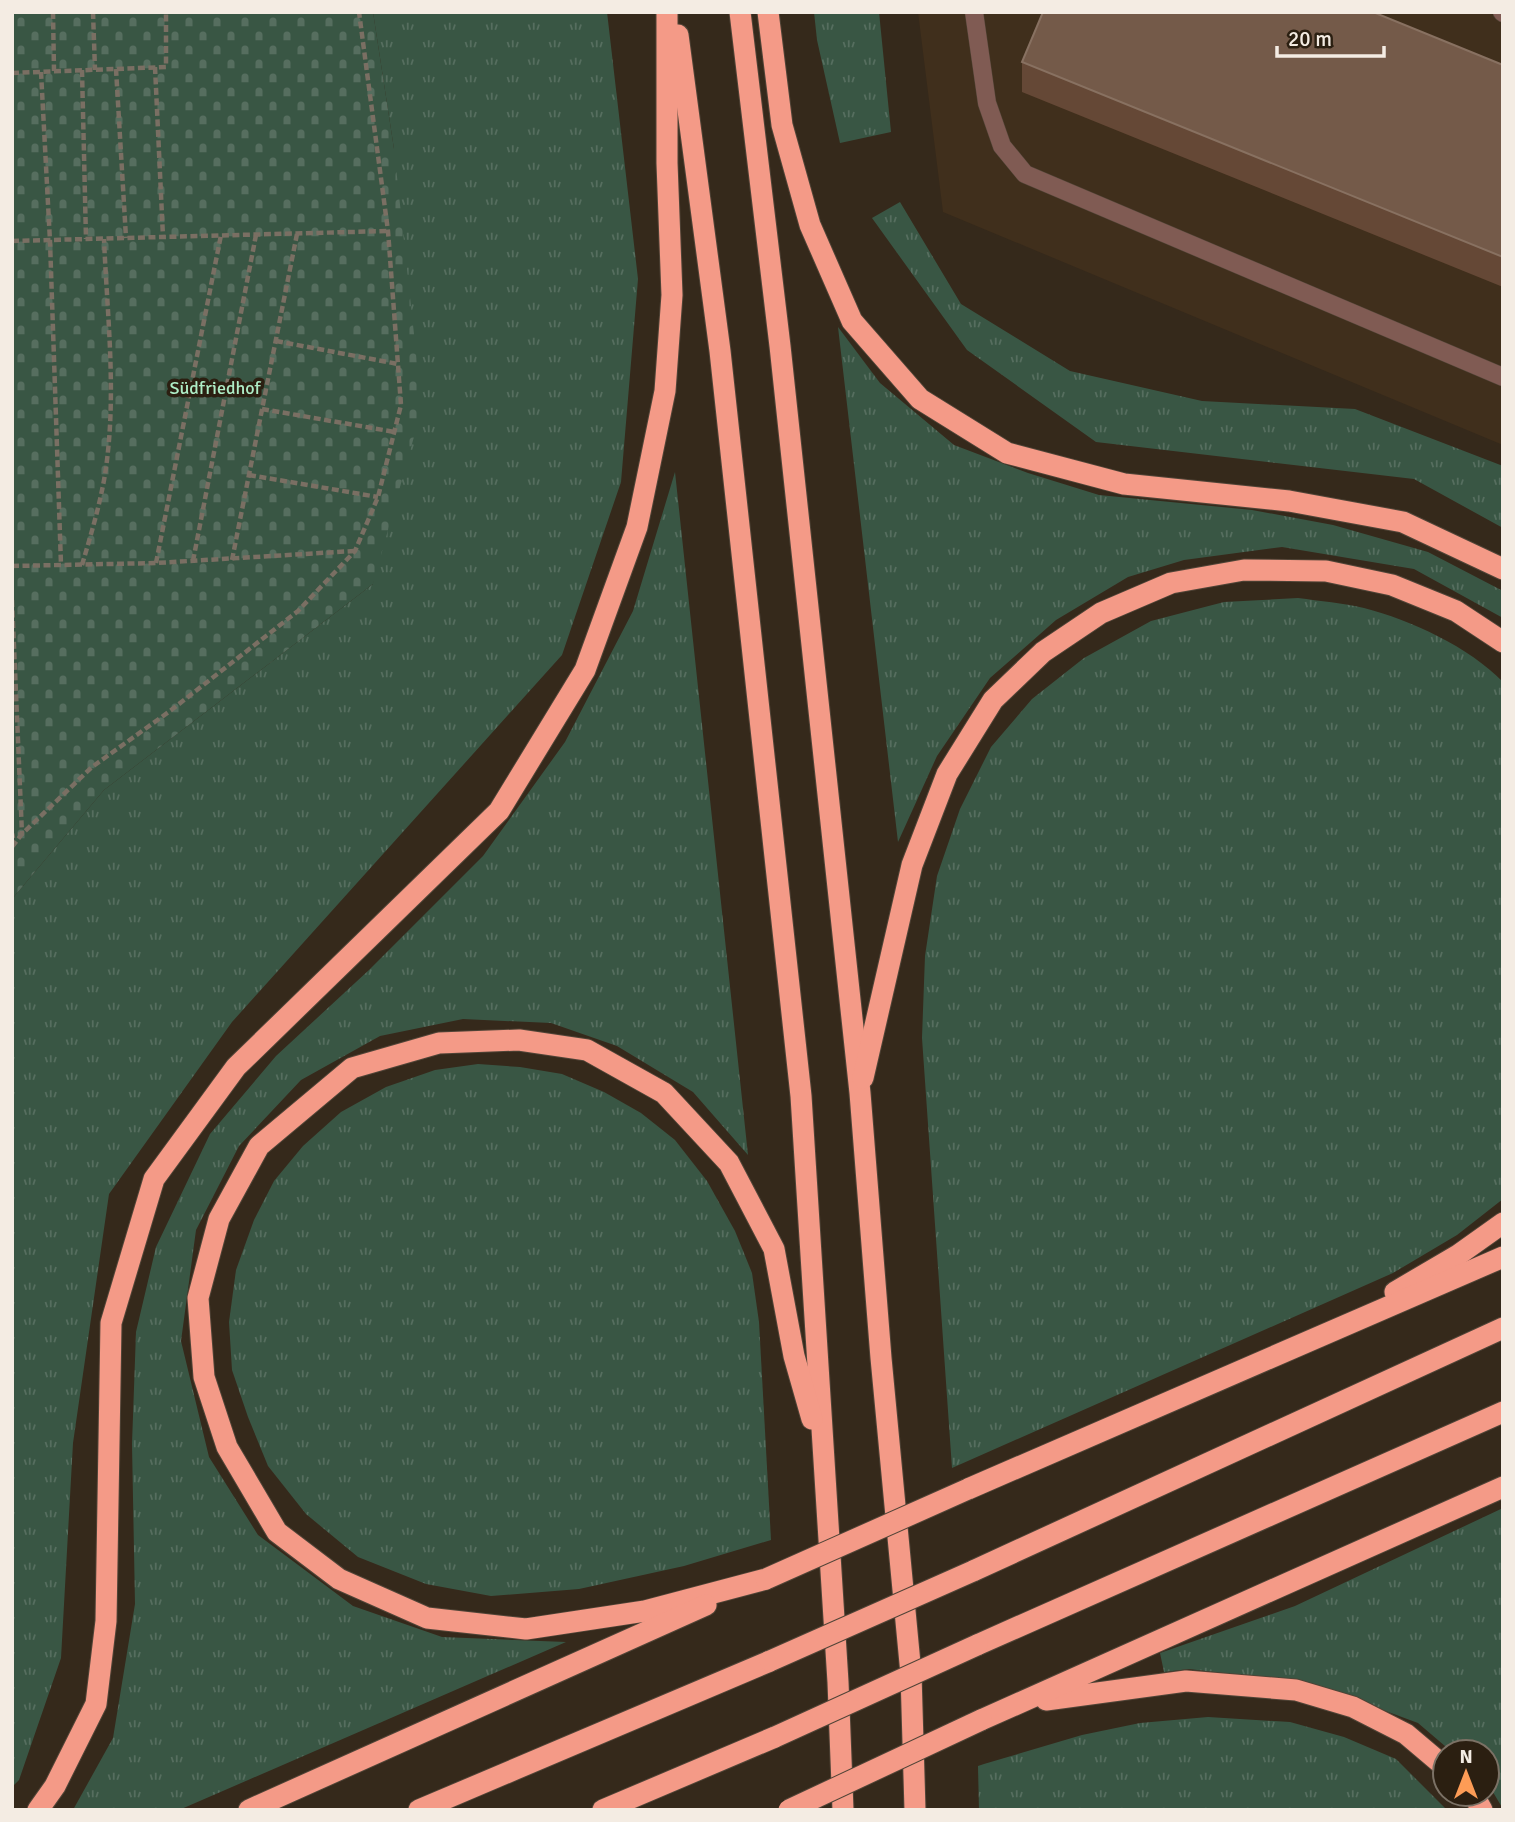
<svg xmlns="http://www.w3.org/2000/svg" width="1515" height="1822" font-family="Signika,sans-serif">
	<defs>
		<pattern id="grass-tufts" width="24" height="20" patternUnits="userSpaceOnUse" patternTransform="scale(1.75)"><rect width="24" height="20" fill="#395644"/><path d="M3 7l-1-3M5 7V3M7 7l1-3M15 17l-1-3M17 17v-4M19 17l1-3" fill="none" stroke="#566e5f"/></pattern>
		<pattern id="cemetery-stones" width="16" height="16" patternUnits="userSpaceOnUse" patternTransform="scale(1.75)"><rect width="16" height="16" fill="#395644"/><path d="M2 7V4a2 2 0 0 1 4 0v3zM10 15v-3a2 2 0 0 1 4 0v3z" fill="#566e5f"/></pattern>
	</defs>
	<rect width="100%" height="100%" fill="#35291b"/>
	<polygon fill="#402f1c" points="918,12 1503,12 1503,445 943,212"/>
	<g fill="url(#grass-tufts)">
		<polygon points="373,12 607,12 638,279 621,482 562,655 232,1022 109,1194 73,1443 61,1658 19,1780 12,1787 12,899 104,790 373,584 394,149"/>
		<polygon points="814,12 879,12 891,132 840,143 817,40"/>
		<polygon points="900,202 961,304 1070,371 1202,401 1355,409 1503,466 1503,528 1414,479 1096,442 967,350 872,218"/>
		<polygon points="838,327 880,383 954,445 1028,473 1099,495 1252,510 1333,525 1428,552 1503,591 1503,618 1414,569 1282,547 1184,560 1128,577 1056,620 990,678 937,756 898,842"/>
		<polygon points="675,472 748,1155 693,1092 617,1046 551,1023 463,1019 380,1036 301,1080 239,1146 196,1230 181,1341 209,1457 258,1535 353,1606 442,1637 566,1642 179,1810 73,1810 113,1738 135,1604 132,1444 136,1332 156,1247 210,1134 276,1056 369,970 483,856 565,742 633,611"/>
		<path d="M1298 598C1320 601 1343 603 1364 608 1411 620 1469 647 1503 682V1199L1457 1235 1393 1273 952 1468 922 1038 925 956 937 876 960 809 991 747 1032 699 1084 658 1151 621 1224 602Z"/>
		<polygon points="478,1064 520,1067 562,1074 604,1092 641,1113 675,1140 707,1181 735,1231 752,1273 759,1322 771,1540 684,1566 579,1589 491,1596 426,1584 358,1557 306,1514 268,1466 248,1417 232,1370 229,1322 236,1270 254,1220 274,1181 303,1146 341,1112 386,1087 435,1070"/>
		<polygon points="1503,1508 1503,1809 1487,1782 1487,1752 1452,1752 1418,1723 1313,1684 1189,1669 1164,1672 1160,1653 1295,1606"/>
		<polygon points="1208,1717 1290,1722 1344,1737 1396,1759 1447,1810 979,1810 978,1766 984,1764 1082,1735 1140,1723"/>
	</g>
	<polygon fill="url(#cemetery-stones)" points="12,12 373,12 394,149 422,408 373,584 104,790 12,899"/>
	<g fill="none" stroke-linecap="round" stroke-linejoin="round">
		<g stroke="#504437" stroke-width="19">
			<g id="minor">
				<polyline points="974,12 987,103 1002,146 1025,174 1503,377"/>
				<polyline points="1502,12 1503,13"/>
			</g>
		</g>
		<g stroke="#504437" stroke-width="23">
			<g id="highway">
				<polyline points="740,12 780,346 860,1093 881,1358 911,1674 915,1810"/>
				<polyline points="768,12 782,125 810,225 852,321 920,399 1007,453 1124,484 1289,501 1403,522 1503,569"/>
				<polyline points="678,35 720,351 801,1096 838,1682 843,1810"/>
				<polyline points="863,1078 912,865 947,774 993,700 1043,652 1101,613 1171,583 1244,570 1326,571 1392,585 1456,611 1503,642"/>
				<polyline points="1395,1292 1458,1255 1503,1223"/>
				<polyline points="968,1489 1503,1257"/>
				<polyline points="973,1571 1503,1328"/>
				<polyline points="766,1579 645,1611 526,1629 427,1618 339,1579 277,1532 227,1447 204,1377 198,1298 219,1219 259,1146 352,1068 439,1043 519,1040 587,1050 664,1093 729,1163 774,1249 794,1356 812,1419"/>
				<polyline points="977,1645 1503,1412"/>
				<polyline points="1046,1700 1186,1681 1296,1690 1353,1707 1406,1734 1445,1767"/>
				<polyline points="981,1720 1503,1487"/>
				<polyline points="1473,1794 1482,1810"/>
				<polyline points="38,1810 55,1786 96,1704 106,1621 111,1323 154,1179 236,1067 499,811 585,670 637,527 665,391 672,295 667,163 667,12"/>
				<polyline points="249,1810 706,1605"/>
				<polyline points="419,1810 770,1661"/>
				<polyline points="603,1810 775,1737"/>
			</g>
		</g>
		<g stroke="#7a6f63" stroke-width="4.5" stroke-dasharray="7 3.5" stroke-linecap="butt">
			<polyline points="53,12 54,71"/>
			<polyline points="93,12 95,70"/>
			<polyline points="155,67 163,237"/>
			<polyline points="116,69 126,238"/>
			<polyline points="82,70 86,239"/>
			<polyline points="41,72 50,241 61,565"/>
			<polyline points="12,73 166,67 166,12"/>
			<polyline points="12,241 388,231"/>
			<polyline points="276,341 398,364"/>
			<polyline points="262,409 395,432"/>
			<polyline points="249,475 378,497"/>
			<polyline points="232,560 297,234"/>
			<polyline points="193,561 256,235"/>
			<polyline points="156,563 221,235"/>
			<path d="M82 565C92 531 103 495 107 460 116 387 107 312 104 239"/>
			<polyline points="12,566 156,563 354,551"/>
			<polyline points="12,600 22,834 12,836"/>
			<polyline points="12,847 22,834 92,767 170,711 298,611 355,551 378,497 401,405 388,231 359,12"/>
		</g>
		<use href="#minor" stroke="#805b53" stroke-width="18"/>
		<use href="#highway" stroke="#f49a87" stroke-width="21"/>
		<g stroke="#504437" stroke-width="23" stroke-linecap="butt">
			<g id="highway-bridge">
				<polyline points="766,1579 968,1489"/>
				<polyline points="770,1661 973,1571"/>
				<polyline points="775,1737 977,1645"/>
				<polyline points="789,1810 981,1720"/>
			</g>
		</g>
		<use href="#highway-bridge" stroke="#f49a87" stroke-width="21"/>
	</g>
	<polygon fill="#654836" points="1022,62 1503,65 1503,287 1022,92"/>
	<polygon fill="#745a49" stroke="#887161" stroke-width="2" points="1043,12 1373,12 1503,65 1503,257 1022,62"/>
	<g text-anchor="middle" stroke-width="7" stroke-linejoin="round" paint-order="stroke">
		<g font-size="18" fill="#aeedc6" stroke="#2b1f11">
			<text x="215" y="394">Südfriedhof</text>
		</g>
	</g>
	<rect width="1515" height="1822" fill="none" stroke="#f4ece3" stroke-width="28"/>
	<g transform="translate(1466 1773)"><circle r="33" fill="#2b1f11" stroke="#7b7165" stroke-width="2"/>
	<path d="M0-5L12 26L0 18L-12 26Z" fill="#fd9c56"/>
	<text y="-10" font-size="19" font-weight="bold" text-anchor="middle" fill="#f4ece3">N</text>
	</g>
	<path d="M1277 46v10h107v-10" fill="none" stroke="#f4ece3" stroke-width="3.5"/>
	<text x="1288" y="46" font-size="21" fill="#f4ece3" stroke="#2b1f11" stroke-width="5" paint-order="stroke">20 m</text>
</svg>
